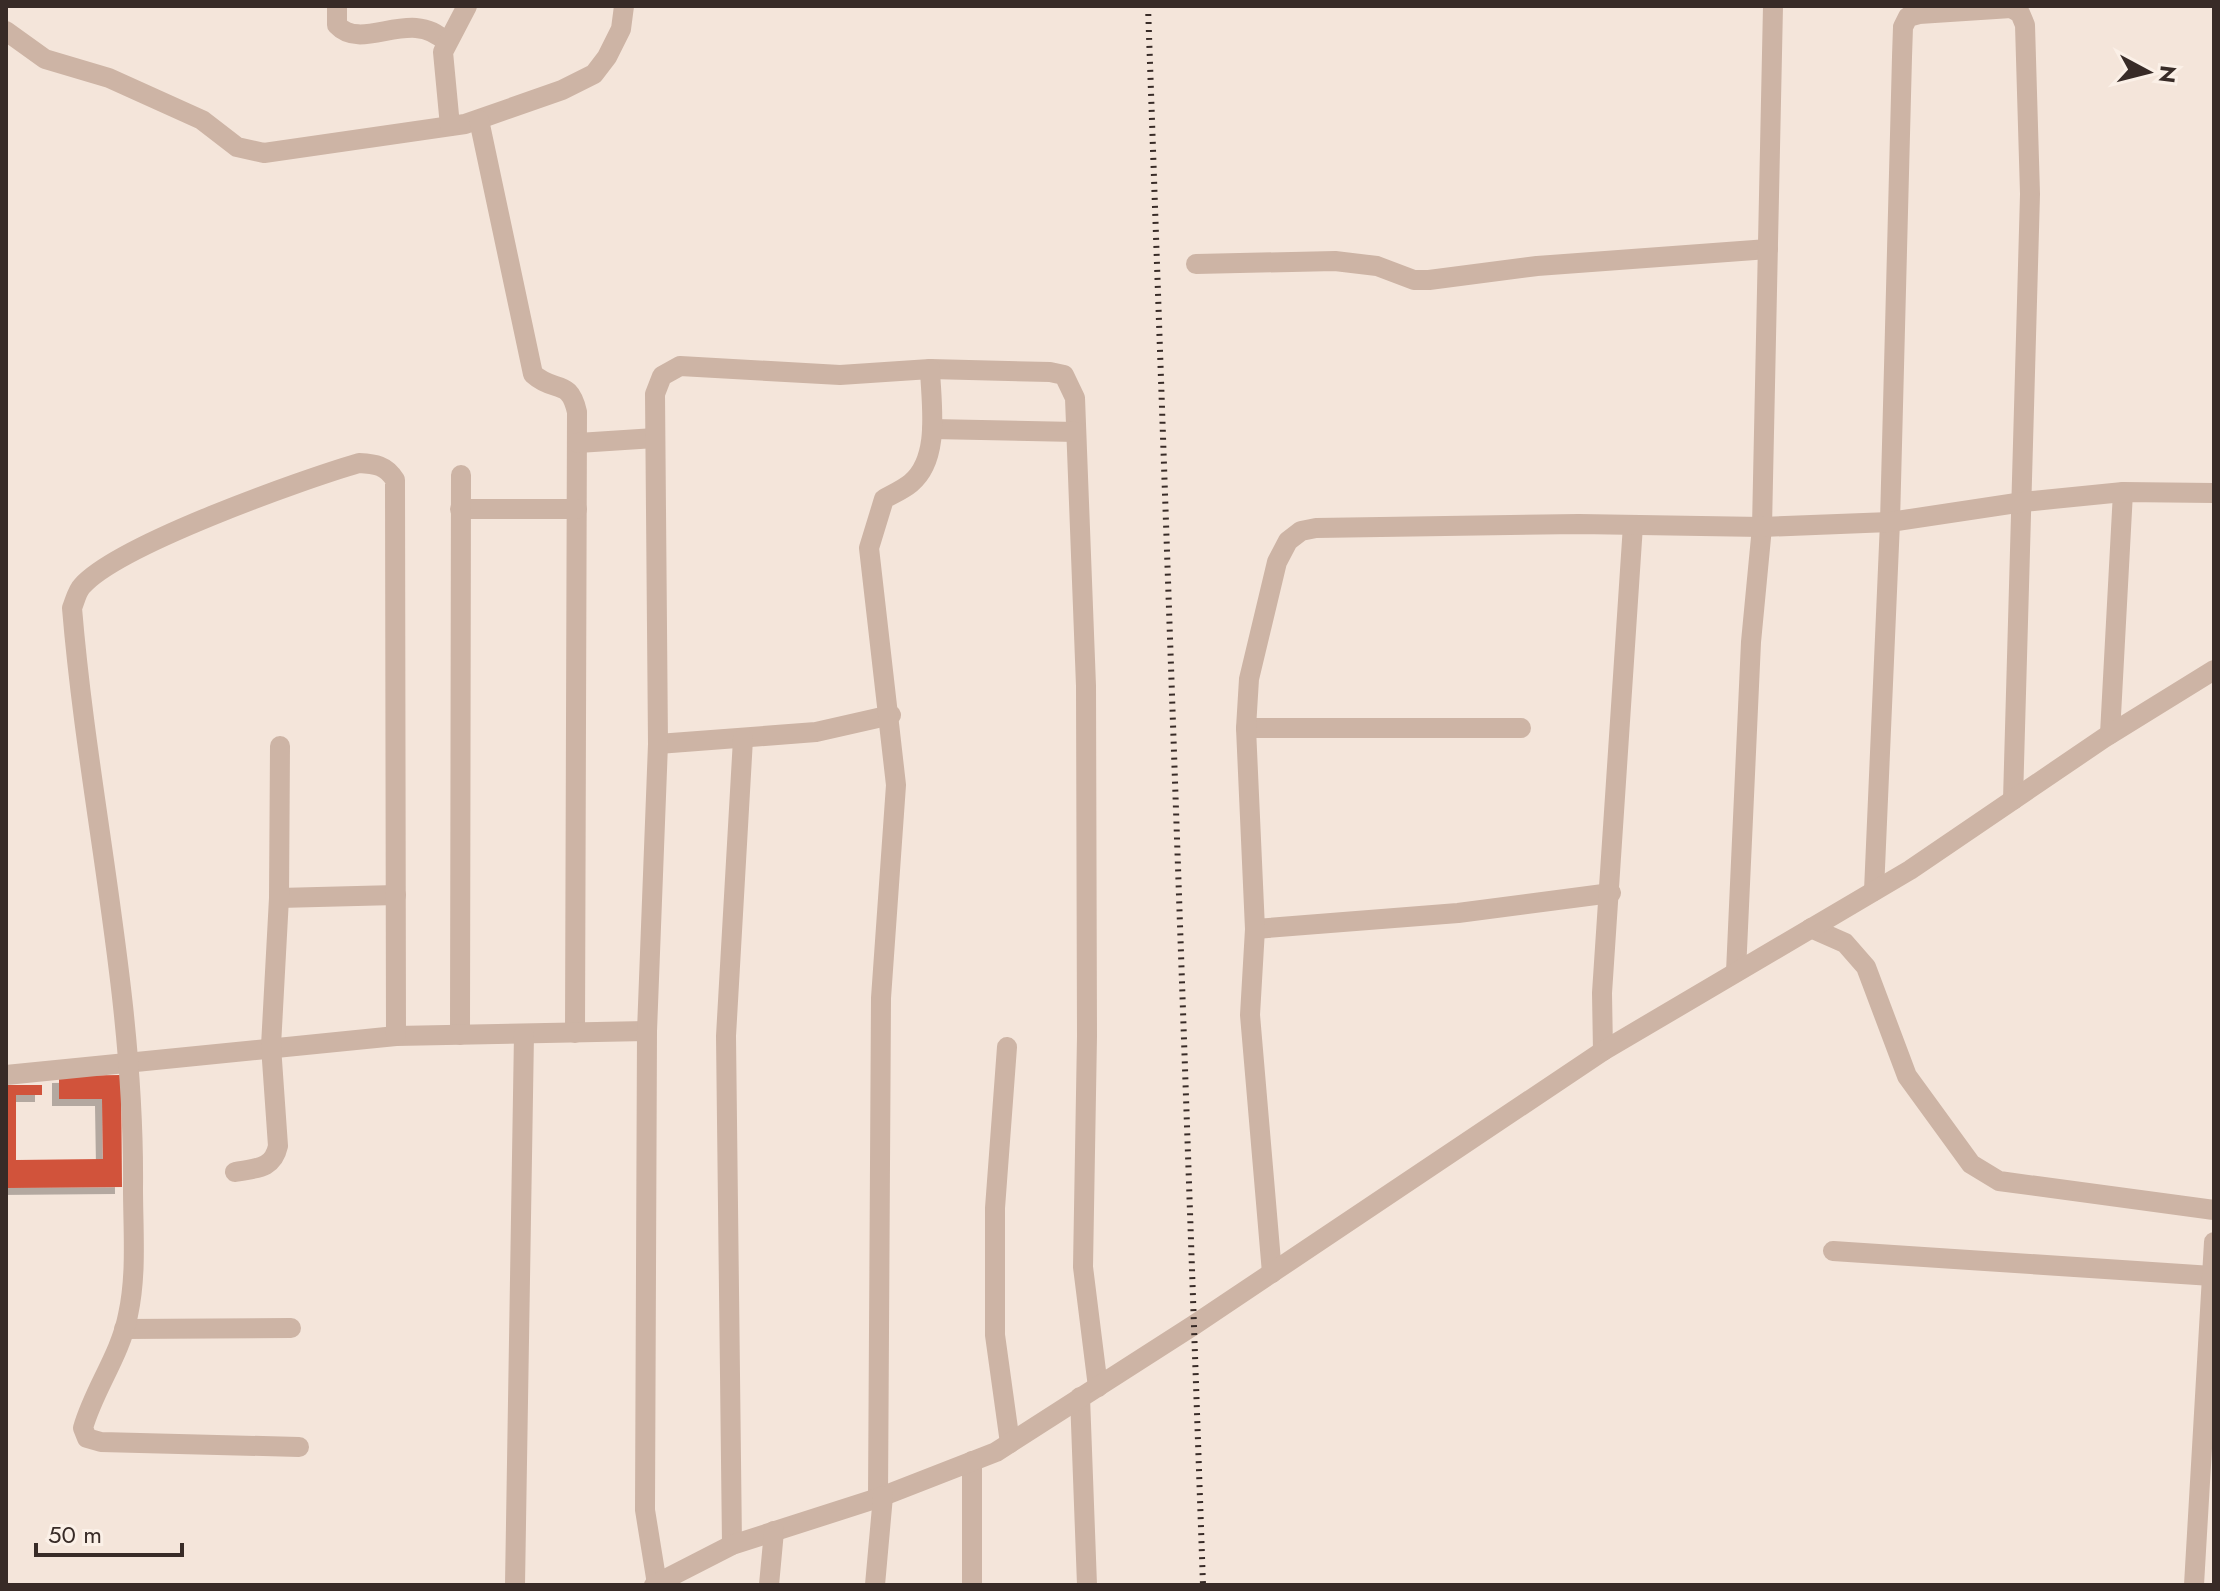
<svg xmlns="http://www.w3.org/2000/svg" width="2220" height="1591" font-family="Jost,sans-serif">
	<defs>
		<filter id="shadow"><feDropShadow dx="-7" dy="7" stdDeviation="0" flood-color="#0004"/></filter>
	</defs>
	<rect width="100%" height="100%" fill="#f4e5da"/>
	<polygon fill="#d1533b" filter="url(#shadow)" points="121,1075 122,1187 6,1188 6,1085 42,1085 42,1095 16,1095 16,1160 103,1159 102,1099 59,1099 59,1076"/>
	<g fill="none" stroke-linecap="round" stroke-linejoin="round">
		<g stroke="#cdb4a5" stroke-width="20">
			<path d="M337 6V25C363 53 411 6 446 42"/>
			<polyline points="6,31 45,59 109,78 202,120 237,147 264,153 465,124 562,90 594,74 607,57 621,29 624,6"/>
			<path d="M479 120 533 374C555 394 569 377 577 412L575 1033"/>
			<polyline points="450,126 443,52 467,6"/>
			<polyline points="1196,264 1335,261 1377,266 1414,280 1429,280 1537,266 1768,249"/>
			<polyline points="930,369 1050,372 1064,375 1075,398 1086,686 1087,1036 1083,1267 1098,1387"/>
			<polyline points="932,429 1076,432"/>
			<polyline points="578,443 655,438"/>
			<polyline points="460,509 577,509"/>
			<polyline points="1246,728 1521,728"/>
			<polyline points="2110,734 2123,492"/>
			<polyline points="658,744 816,732 891,715"/>
			<polyline points="1874,891 1890,522 1902,57 1903,27 1908,17 1919,14 2011,8 2020,13 2025,25 2030,194 2013,800"/>
			<polyline points="279,898 396,895"/>
			<polyline points="1811,928 1845,943 1866,967 1907,1076 1971,1164 1999,1181 2214,1210"/>
			<polyline points="1255,929 1458,913 1611,893"/>
			<polyline points="1736,972 1751,642 1762,527 1773,6"/>
			<polyline points="460,1035 461,475"/>
			<polyline points="1007,1047 995,1208 995,1335 1010,1443"/>
			<polyline points="1603,1051 1602,993 1633,525"/>
			<polyline points="6,1075 396,1036 647,1031"/>
			<path d="M235 1172C257 1168 273 1169 278 1146L271 1046 279 898 280 746"/>
			<polyline points="1833,1251 2212,1276"/>
			<polyline points="1272,1273 1250,1015 1255,929 1246,728 1249,679 1277,562 1288,541 1301,531 1316,528 1579,524 1762,527 1890,522 2023,502 2123,492 2214,493"/>
			<polyline points="124,1329 291,1328"/>
			<polyline points="1080,1397 1087,1585"/>
			<path d="M299 1447 101 1442 87 1438 83 1428C94 1389 120 1356 128 1315 137 1274 133 1230 133 1188 135 992 88 802 72 608 75 601 77 591 82 586 118 545 301 480 359 463 375 464 386 465 395 480L396 1036"/>
			<polyline points="972,1461 972,1585"/>
			<polyline points="732,1545 726,1036 743,739"/>
			<path d="M657 1584 645 1510 647 1031 658 744 655 394 662 376 680 366 840 375 930 369C931 403 941 458 911 483 904 489 893 494 884 499L869 548 896 785 881 998 878 1498"/>
			<polyline points="515,1585 524,1034"/>
			<polyline points="654,1585 732,1545 878,1498 996,1452 1194,1325 1603,1051 1910,870 2104,738 2214,670"/>
			<polyline points="769,1585 774,1531"/>
			<polyline points="875,1585 883,1496"/>
			<polyline points="2194,1585 2214,1242"/>
		</g>
		<polyline stroke="#382b27" stroke-width="6" stroke-dasharray="2 6" stroke-linecap="butt" points="1148,6 1203,1585"/>
	</g>
	<rect width="2220" height="1591" fill="none" stroke="#382b27" stroke-width="16"/>
	<g transform="translate(2148 72) rotate(97)" stroke="#fbf0e7" stroke-width="6" paint-order="stroke">
	<path d="M0-6L14 30L0 20L-14 30Z" fill="#382b27"/>
	<text y="-12" font-size="22" font-weight="bold" text-anchor="middle" fill="#382b27">N</text>
	</g>
	<path d="M36 1543v12h146v-12" fill="none" stroke="#382b27" stroke-width="4"/>
	<text x="48" y="1543" font-size="24" fill="#382b27" stroke="#fbf0e7" stroke-width="6" paint-order="stroke">50 m</text>
</svg>
